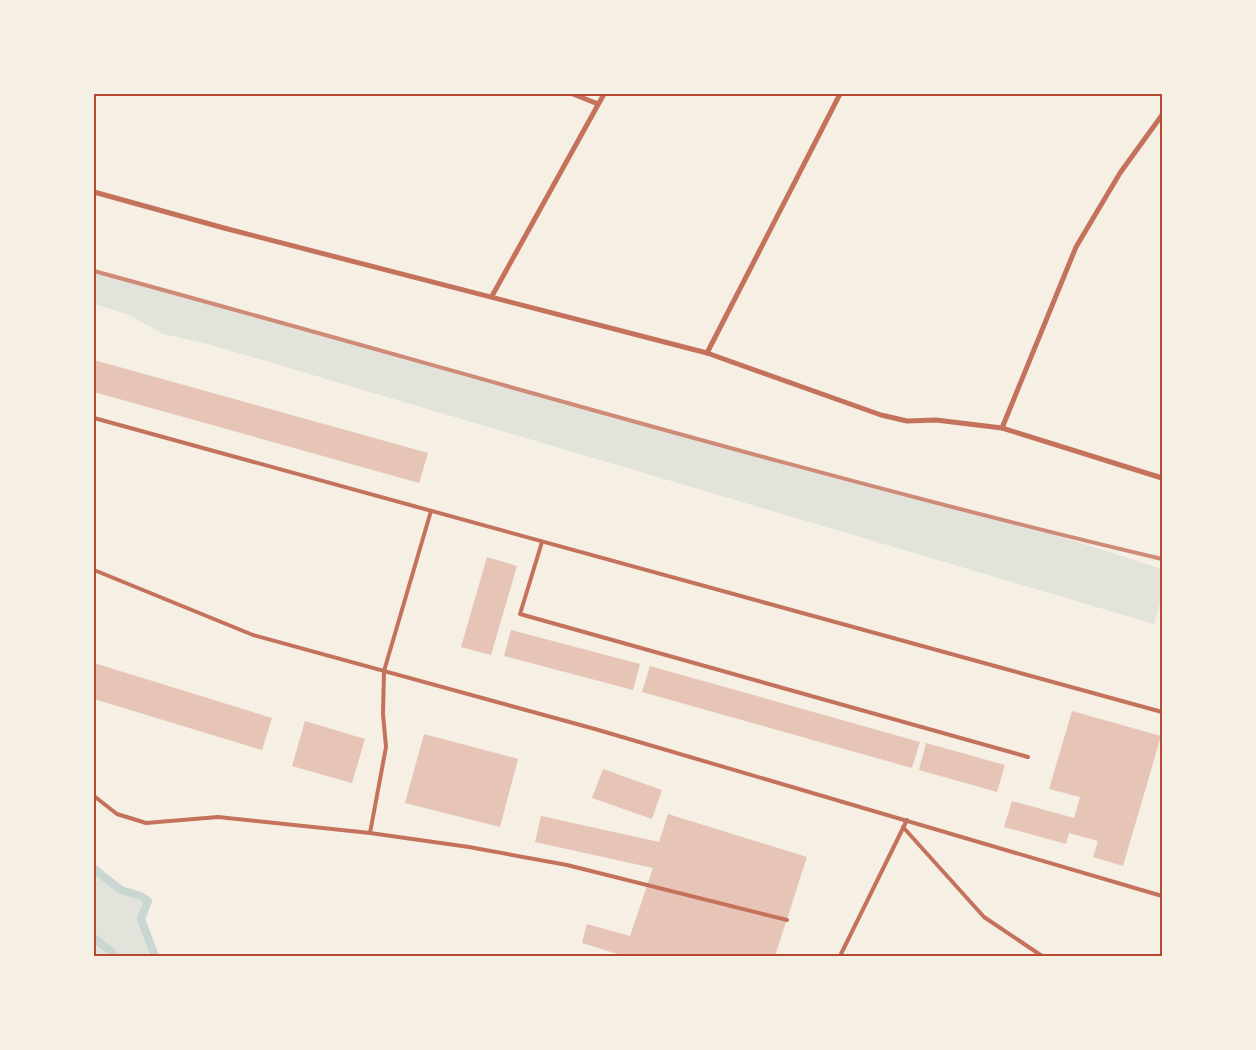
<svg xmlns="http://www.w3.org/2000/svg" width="1256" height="1050" font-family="'Alegreya Sans',sans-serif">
	<rect width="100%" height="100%" fill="#f6efe4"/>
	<g fill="#e2e4dc">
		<polygon points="94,271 629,420 1043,531 1162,569 1162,596 1154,624 208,344 163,334 129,315 94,304"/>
		<polygon points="94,862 121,890 141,896 148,901 141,919 155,956 94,956"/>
	</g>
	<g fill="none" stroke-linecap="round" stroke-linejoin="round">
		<g stroke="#c9d6d2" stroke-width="8">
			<polyline points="94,869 121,890 141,896 148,901 141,919 155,956"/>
			<polyline points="94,938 112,952 113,956"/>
		</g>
	</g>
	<g fill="#e6c5b7">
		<polygon points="94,360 428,453 419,483 94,392"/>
		<polygon points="487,557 517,566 491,655 461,647"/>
		<polygon points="511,630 640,664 633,690 504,656"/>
		<polygon points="94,663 272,718 262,750 94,699"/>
		<polygon points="650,666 920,742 912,768 642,692"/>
		<polygon points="1072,711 1161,736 1123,866 1093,857 1098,841 1069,833 1066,844 1004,827 1012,801 1074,818 1080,797 1049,789"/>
		<polygon points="305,721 365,739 352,783 292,766"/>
		<polygon points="424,734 518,759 500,827 405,803"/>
		<polygon points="926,743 1005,765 997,792 919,770"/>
		<polygon points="603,769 662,790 652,819 592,798"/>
		<polygon points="668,814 807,857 775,956 624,956 582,943 587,924 630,936 653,868 535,842 541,816 659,842"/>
	</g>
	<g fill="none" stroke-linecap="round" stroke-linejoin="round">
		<g stroke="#c5725c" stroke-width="4">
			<polyline points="94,418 1162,712"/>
			<polyline points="542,542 520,614 1028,757"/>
			<polyline points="94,570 253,635 595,729 1162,896"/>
			<polyline points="94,796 117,814 146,823 218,817 370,833 386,747 383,714 384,671 431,511"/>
			<polyline points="903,827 984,917 1042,956"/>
			<polyline points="370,833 469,847 567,865 787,920"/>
			<polyline points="840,956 907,820"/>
		</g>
		<g stroke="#c5725c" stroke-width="5">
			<polyline points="573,94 598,104"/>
			<polyline points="94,192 224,228 707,353 881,415 907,421 936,420 1002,428 1162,478"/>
			<polyline points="492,296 604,94"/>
			<polyline points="707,353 840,94"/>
			<polyline points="1002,428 1076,247 1120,173 1162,115"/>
		</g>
		<path stroke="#cf8b77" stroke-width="4" d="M94 271C450 368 803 474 1162 559"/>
	</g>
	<rect width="1256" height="1050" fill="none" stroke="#f6efe4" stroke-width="190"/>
	<rect x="95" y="95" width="1066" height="860" fill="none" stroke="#b5482f" stroke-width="2"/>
</svg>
